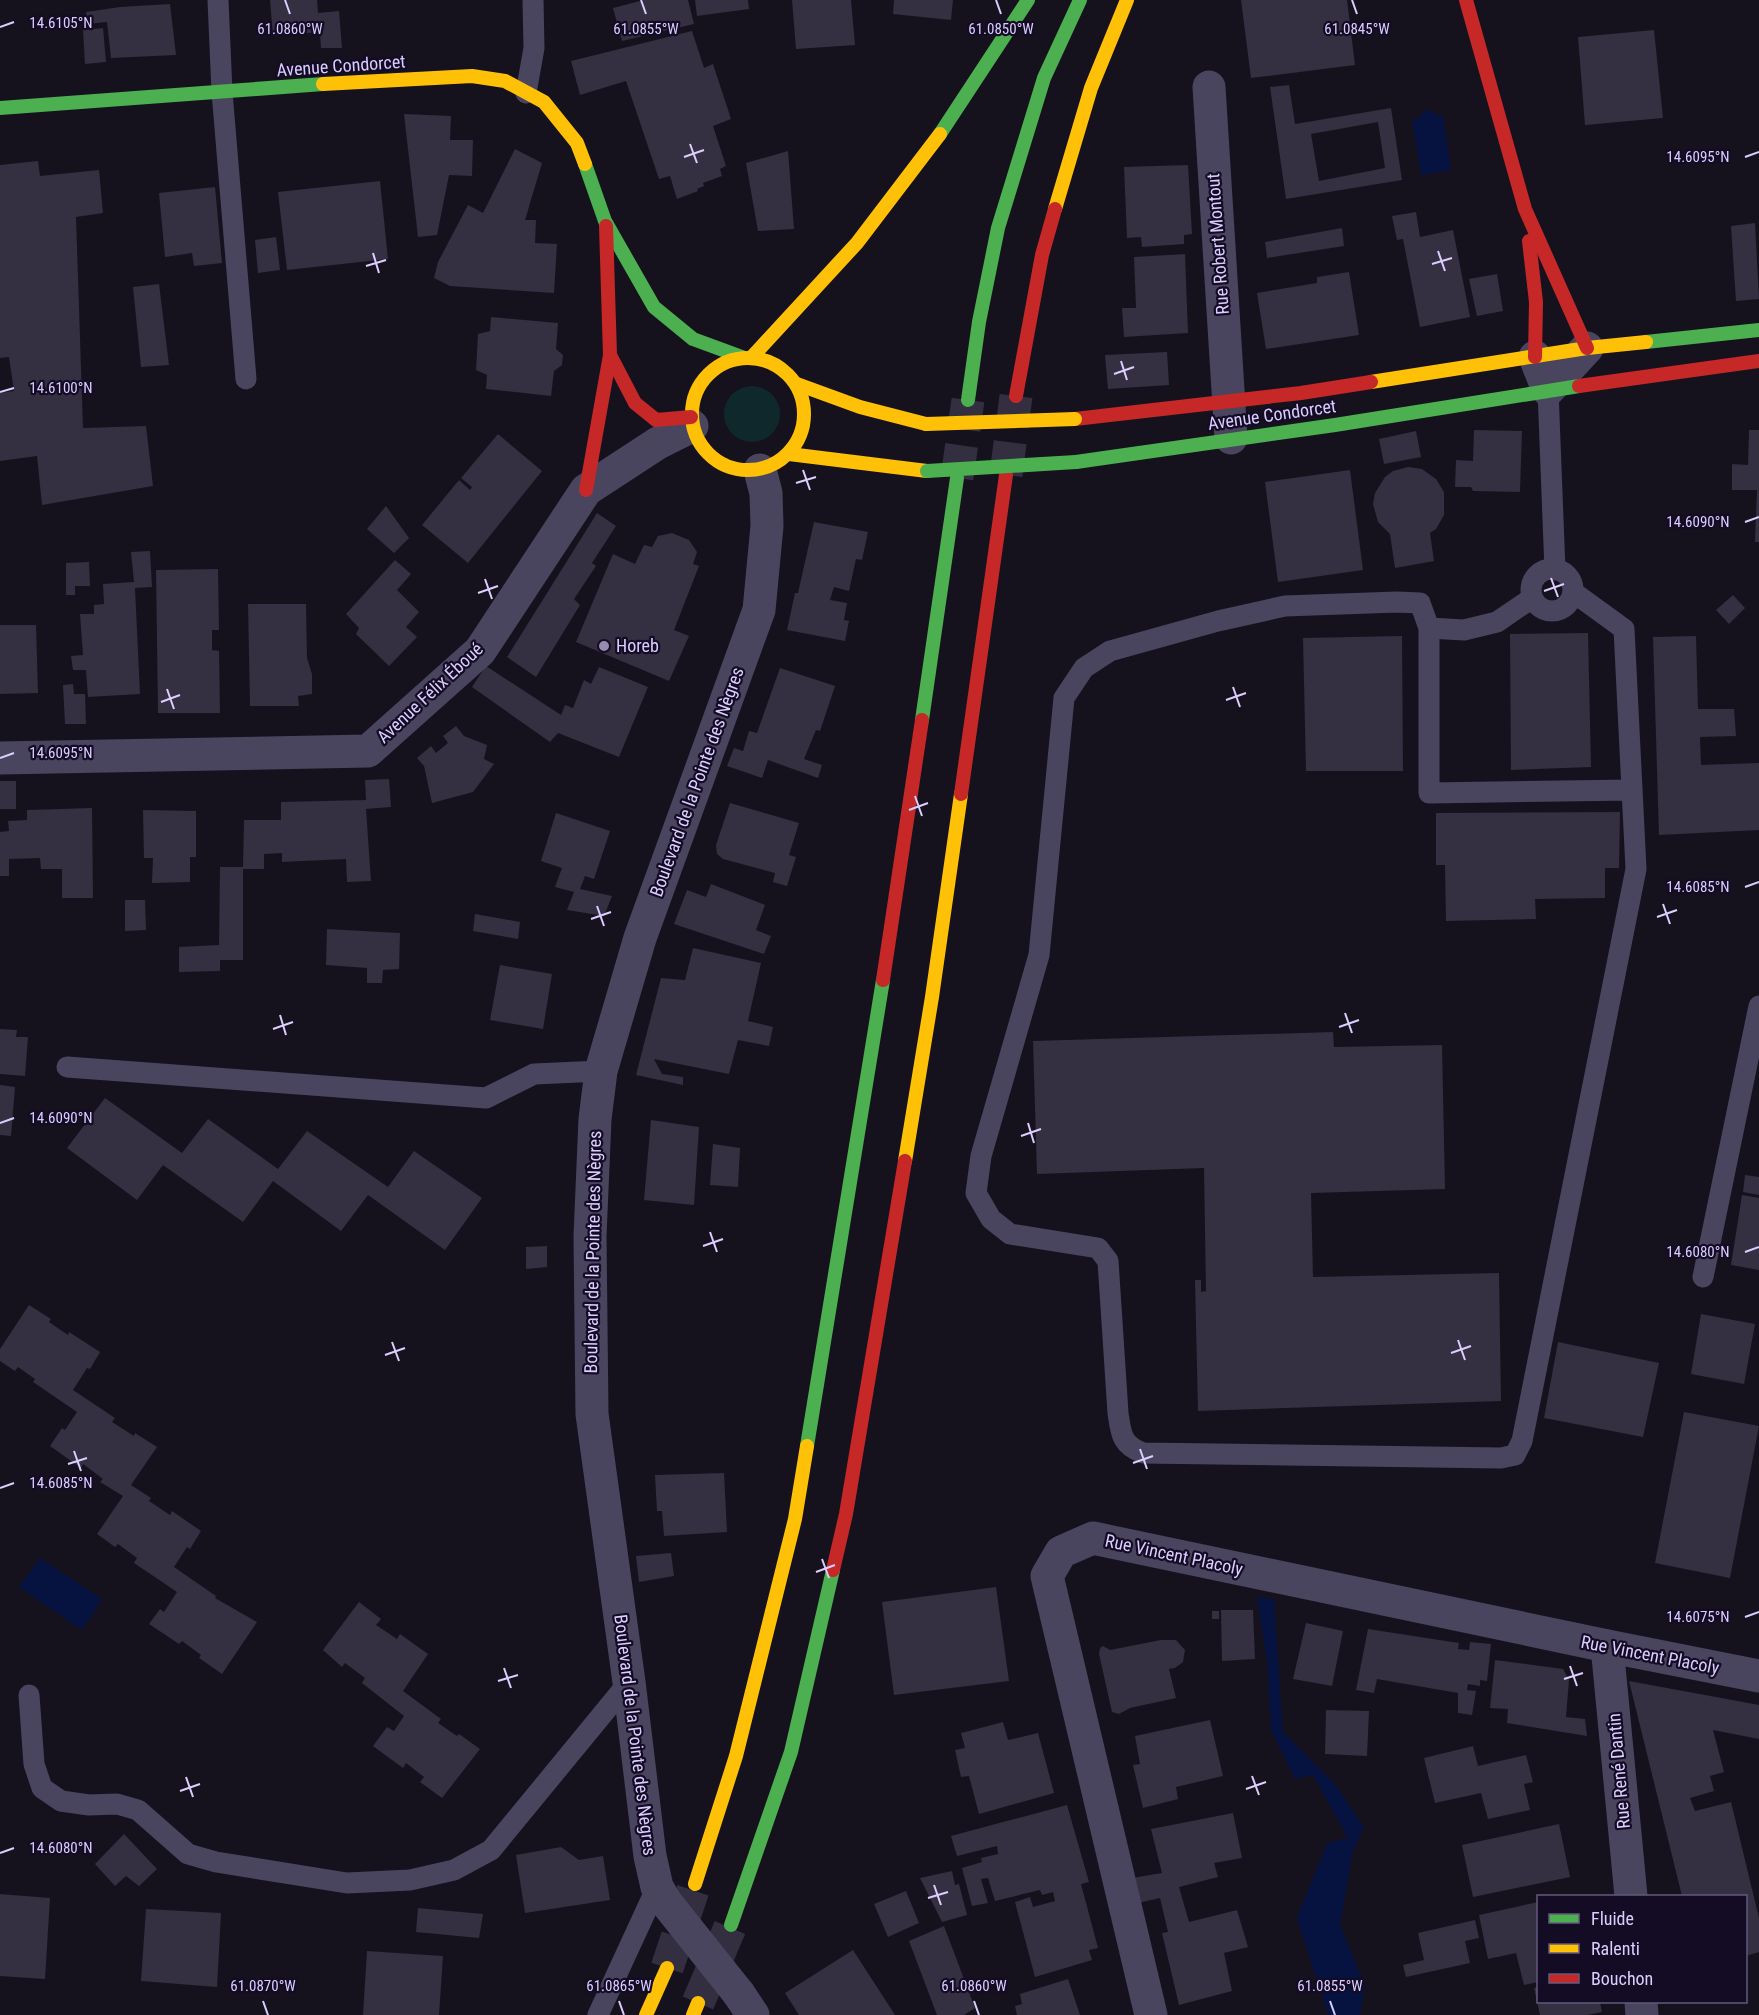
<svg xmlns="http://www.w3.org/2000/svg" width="1759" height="2015" font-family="'Roboto Condensed',sans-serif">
	<rect width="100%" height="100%" fill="#15121e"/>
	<circle fill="#0f282c" cx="752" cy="414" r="28"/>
	<g fill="#061341">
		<polygon points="1430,110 1437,116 1443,115 1451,170 1421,175 1412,119 1418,119 1424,111"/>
		<polygon points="40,1558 102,1599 82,1630 19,1587"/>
		<polygon points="1257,1596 1274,1600 1283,1732 1335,1784 1364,1827 1353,1851 1340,1925 1365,1986 1360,2015 1328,2015 1297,1918 1327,1843 1348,1838 1313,1775 1295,1779 1271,1730 1267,1661"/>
	</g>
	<g fill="#342f41" fill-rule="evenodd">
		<polygon points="270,0 317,0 318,13 339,11 342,48 321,48 320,32 273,36"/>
		<polygon points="644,0 688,0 694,24 622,41 613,8"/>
		<polygon points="695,0 748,0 749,9 697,16"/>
		<polygon points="792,0 851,0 855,45 796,49"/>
		<polygon points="894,0 953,0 951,20 893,14"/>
		<polygon points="1241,0 1347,0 1355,65 1251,78"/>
		<polygon points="170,4 176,55 111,58 107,22 87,24 86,12 120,7"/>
		<polygon points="103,28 106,62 85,64 83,30"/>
		<polygon points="1654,30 1663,118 1585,125 1578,37"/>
		<polygon points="692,31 704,68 713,64 731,119 713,126 726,166 720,169 722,176 703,183 704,186 697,189 698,191 677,199 670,176 659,179 626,81 580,95 571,61"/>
		<path d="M1289 85 1295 124 1391 108 1402 180 1286 199 1270 87ZM1378 122 1385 168 1319 181 1311 134Z"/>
		<polygon points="404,114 451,116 450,140 473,140 472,176 449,175 437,235 418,237"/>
		<polygon points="515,149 542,163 525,220 536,220 535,243 557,244 554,293 450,286 434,278 438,262 468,205 483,213"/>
		<polygon points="788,151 794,229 758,231 746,163"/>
		<polygon points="38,161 40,176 99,170 103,213 76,217 83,428 146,426 153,486 42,505 37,456 0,461 0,393 14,391 9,357 0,358 0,165"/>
		<polygon points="1188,165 1192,234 1184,235 1184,244 1142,247 1141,237 1127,238 1124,167"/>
		<polygon points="380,181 388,259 287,270 278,192"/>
		<polygon points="215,187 222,263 194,266 192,253 165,257 159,193"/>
		<polygon points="1416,212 1420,237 1453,230 1470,317 1420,327 1403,239 1397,240 1392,216"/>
		<polygon points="1755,223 1759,299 1736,301 1731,226"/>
		<polygon points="1342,228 1344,246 1267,258 1265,242"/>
		<polygon points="276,237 280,270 258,273 255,240"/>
		<polygon points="1185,254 1188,333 1124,337 1122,308 1136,308 1134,257"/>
		<polygon points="1349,272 1359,335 1266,349 1257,293 1317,283 1317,277"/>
		<polygon points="1497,274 1503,311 1477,316 1469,279"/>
		<polygon points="159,284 169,365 141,367 133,287"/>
		<polygon points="491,317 558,323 556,349 563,355 562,365 554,371 551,396 486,389 487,375 476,370 478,334 490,331"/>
		<polygon points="1167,352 1169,385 1108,389 1105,355"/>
		<polygon points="1474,430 1522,431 1520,492 1473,491 1471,487 1455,487 1456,460 1473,461"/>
		<polygon points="1749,430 1759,430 1759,542 1755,542 1757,490 1732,490 1732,464 1748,465"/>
		<polygon points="1416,431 1421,457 1384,464 1379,439"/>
		<polygon points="498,434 542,471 468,563 422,525 459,480 470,490 472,487 461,478"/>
		<polygon points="1408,467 1422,469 1436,479 1444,492 1444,515 1436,529 1430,533 1434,561 1395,568 1390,534 1378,522 1373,504 1375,493 1385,477 1393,471"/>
		<polygon points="1350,470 1363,570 1278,582 1265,482"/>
		<polygon points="386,506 409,538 394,553 367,529"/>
		<polygon points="597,513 616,526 592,563 596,566 574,599 580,605 536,677 507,657"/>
		<polygon points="814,522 868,532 862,560 856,559 849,591 834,587 830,600 847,603 844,620 849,621 845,641 787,630 795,593 798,593"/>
		<polygon points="672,533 689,540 697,552 693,564 699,566 674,630 689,636 669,681 576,642 613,554 635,564 644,545 652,547 658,536"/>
		<polygon points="150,551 152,587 135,588 140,694 88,697 86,670 73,670 71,656 83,655 80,614 94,614 94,605 104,604 103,584 134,582 131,552"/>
		<polygon points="395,560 411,574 397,590 419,612 406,627 417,637 389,666 356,634 359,628 346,614"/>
		<polygon points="89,562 90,586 75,586 75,595 66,595 66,563"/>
		<polygon points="218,569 219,630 212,630 212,650 219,651 220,713 158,713 156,570"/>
		<polygon points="1733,595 1745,608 1729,624 1716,610"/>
		<polygon points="248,604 306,604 307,658 312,674 312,694 298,696 299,706 250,706"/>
		<polygon points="0,625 36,625 38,693 0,694"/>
		<polygon points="1588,633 1591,767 1511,770 1510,634"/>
		<polygon points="1402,636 1403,771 1306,771 1303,638"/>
		<polygon points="1696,636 1698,709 1734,709 1736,736 1700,737 1701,765 1759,763 1759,830 1659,835 1653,637"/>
		<polygon points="486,666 561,715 565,705 573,708 584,680 591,684 599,667 648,687 619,757 558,733 550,742 472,687"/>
		<polygon points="780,668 835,686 820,731 816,730 804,759 822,765 818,778 768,760 762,778 727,766 734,748 743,751 749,731 757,733"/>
		<polygon points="73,684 74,694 85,694 86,724 65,724 63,685"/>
		<polygon points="456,726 464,736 487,745 484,759 494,764 473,792 432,803 424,766 417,758 431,746 436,753 448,743 443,736"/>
		<polygon points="389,779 391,807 366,809 371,881 347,882 346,859 282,862 282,853 264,854 264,869 243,869 243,960 220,960 220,971 179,972 179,947 219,945 220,867 243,867 244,820 281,820 281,802 366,800 365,780"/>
		<rect x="0" y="781" width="16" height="28"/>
		<polygon points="730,803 799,823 789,855 796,857 787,886 773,882 775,873 723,859 717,854 716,845"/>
		<polygon points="92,808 93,898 62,898 62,869 41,869 40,858 9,859 9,876 0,876 0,832 9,831 8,821 27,820 27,810"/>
		<polygon points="143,810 196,811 196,857 190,857 190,882 152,883 153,858 144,858"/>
		<polygon points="1620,812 1619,868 1605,868 1605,898 1535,899 1536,919 1446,921 1445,865 1436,865 1436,813"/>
		<polygon points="556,813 610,831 594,879 585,876 580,889 612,896 604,916 567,910 574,892 555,887 562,868 541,861"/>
		<polygon points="711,884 765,905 756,930 771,936 764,954 674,924 687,890 706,897"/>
		<polygon points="125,900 145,900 146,930 125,931"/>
		<polygon points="475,914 520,922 518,939 473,931"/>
		<polygon points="327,929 400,933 399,969 383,970 382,983 367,983 367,968 326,965"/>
		<polygon points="693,948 761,963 748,1021 773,1027 769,1046 738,1040 729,1074 654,1059 662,1074 683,1077 683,1085 636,1075 661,978 685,980"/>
		<polygon points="500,965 552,974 543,1029 490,1020"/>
		<polygon points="0,1029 17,1030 16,1037 28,1037 25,1076 0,1074"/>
		<polygon points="1333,1032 1334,1047 1442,1045 1445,1189 1311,1193 1313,1277 1499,1273 1501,1401 1198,1411 1195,1280 1201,1280 1201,1292 1206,1291 1204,1168 1037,1174 1033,1041"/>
		<polygon points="0,1085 15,1087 11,1136 0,1135"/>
		<polygon points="105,1098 182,1153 208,1119 278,1169 307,1131 388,1187 414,1151 482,1198 445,1250 368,1195 341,1231 273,1181 243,1222 163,1165 137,1200 67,1148"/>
		<polygon points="651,1120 699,1127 694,1205 644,1200"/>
		<polygon points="713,1144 740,1148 738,1187 710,1185"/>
		<polygon points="1745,1175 1759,1177 1759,1195 1743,1192"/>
		<polygon points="1742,1195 1759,1198 1759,1270 1731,1265"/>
		<polygon points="547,1246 547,1267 526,1269 526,1247"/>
		<polygon points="29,1305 51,1319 49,1322 68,1335 69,1332 100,1352 90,1369 87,1368 73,1390 115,1418 112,1422 134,1436 135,1433 157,1447 131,1485 151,1498 149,1501 170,1515 172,1511 201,1531 190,1549 187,1547 174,1567 216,1596 215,1598 257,1622 222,1674 199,1658 201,1655 182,1641 179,1644 149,1624 160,1609 164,1612 177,1592 134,1563 137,1558 118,1544 115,1547 97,1534 123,1496 100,1482 103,1479 83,1464 81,1468 50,1446 62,1428 65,1430 77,1412 33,1382 35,1379 18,1367 15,1371 0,1361 0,1349"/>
		<polygon points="1701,1314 1755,1324 1744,1384 1691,1374"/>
		<polygon points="1558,1342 1659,1363 1643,1437 1544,1418"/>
		<polygon points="1684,1412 1759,1426 1730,1578 1655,1563"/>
		<polygon points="724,1473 727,1532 664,1536 662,1511 657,1511 655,1475"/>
		<polygon points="671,1553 674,1576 639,1582 636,1556"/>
		<polygon points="996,1587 1009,1681 894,1695 882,1602"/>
		<polygon points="359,1602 381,1619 376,1625 397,1639 400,1634 428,1654 403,1691 441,1719 438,1723 457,1736 459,1734 480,1749 442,1798 420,1782 424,1777 406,1763 403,1768 373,1746 387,1727 394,1731 404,1716 362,1683 365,1678 345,1663 342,1667 323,1650"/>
		<polygon points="1221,1610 1253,1610 1255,1659 1222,1661"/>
		<rect x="1212" y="1611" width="7" height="8"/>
		<polygon points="1306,1623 1343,1631 1332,1686 1293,1679"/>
		<polygon points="1368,1629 1459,1643 1458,1649 1469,1650 1470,1642 1491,1644 1487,1681 1480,1680 1480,1686 1468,1684 1467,1690 1476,1691 1472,1715 1458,1713 1458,1693 1377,1679 1374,1693 1356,1690"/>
		<polygon points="1161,1640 1176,1640 1185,1650 1183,1662 1175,1668 1169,1669 1176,1698 1130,1708 1119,1714 1112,1712 1099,1654 1100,1648 1103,1646 1110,1650"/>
		<polygon points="1495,1660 1563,1669 1569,1680 1566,1717 1585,1719 1587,1736 1507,1723 1508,1709 1490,1708"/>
		<polygon points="1629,1681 1759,1705 1759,1739 1713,1730 1724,1772 1710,1776 1714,1791 1690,1798 1695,1811 1731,1802 1759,1918 1759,1952 1746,1956 1746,1896 1682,1896"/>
		<polygon points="1326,1710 1369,1711 1367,1756 1325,1754"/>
		<polygon points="1210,1720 1223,1776 1176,1787 1178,1799 1143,1808 1133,1765 1140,1764 1135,1736"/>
		<polygon points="1003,1722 1008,1740 1038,1733 1054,1793 979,1814 969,1776 961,1777 955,1750 965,1748 961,1733"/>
		<polygon points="1473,1746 1478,1766 1526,1755 1533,1782 1524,1784 1530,1810 1488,1819 1481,1793 1435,1803 1424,1758"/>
		<polygon points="1067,1805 1089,1882 1081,1884 1098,1948 1089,1950 1092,1960 1035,1977 1015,1902 1030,1897 1033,1907 1055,1901 1053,1892 1042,1895 1040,1890 995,1901 988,1878 981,1879 988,1903 972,1906 962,1868 982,1862 981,1858 998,1854 997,1846 957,1856 951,1836"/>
		<polygon points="1233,1813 1242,1858 1214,1863 1218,1877 1179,1887 1189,1922 1237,1910 1248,1947 1224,1953 1232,1991 1179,2005 1162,1933 1168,1932 1160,1898 1138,1903 1132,1878 1162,1873 1151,1829"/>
		<polygon points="1559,1824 1570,1877 1473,1897 1462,1845"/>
		<polygon points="124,1834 157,1869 139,1886 126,1876 115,1886 95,1864"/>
		<polygon points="561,1847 579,1860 603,1856 610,1900 525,1913 516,1855"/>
		<polygon points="952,1871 955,1885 959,1884 967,1915 942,1922 920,1878"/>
		<polygon points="906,1891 919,1923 888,1937 874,1904"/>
		<polygon points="0,1894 50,1898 45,1979 0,1976"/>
		<polygon points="1538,1902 1538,1982 1524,1985 1516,1953 1488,1959 1479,1915"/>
		<polygon points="418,1908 483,1914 479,1938 416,1932"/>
		<polygon points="146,1909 221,1913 217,1987 141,1981"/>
		<polygon points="1475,1920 1479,1938 1465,1941 1470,1963 1406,1977 1403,1965 1424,1960 1418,1933"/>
		<polygon points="944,1926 975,2008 964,2015 937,2015 909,1941"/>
		<polygon points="853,1950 895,2015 799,2015 785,1993"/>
		<polygon points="367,1951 443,1956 439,2015 363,2015"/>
		<polygon points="1068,1979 1080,2015 1017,2015 1015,2006 1022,2004 1020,1994"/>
		<polygon points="1538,1987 1538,2002 1600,2002 1602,2012 1587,2015 1540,2015 1534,1988"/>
	</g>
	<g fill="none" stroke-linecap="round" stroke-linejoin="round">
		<g stroke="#332e40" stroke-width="33" stroke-dasharray="33 16" stroke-linecap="butt">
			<polyline points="1006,475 1016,396"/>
			<polyline points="957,478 968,400"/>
			<polyline points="667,1968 695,1884"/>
			<polyline points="698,2003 731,1925"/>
		</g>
		<g stroke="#4a455f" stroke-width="21">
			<polyline points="218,0 222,92 246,379"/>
			<polyline points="526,93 534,48 533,0"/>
			<polyline points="1548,390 1555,570"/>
			<circle cx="1552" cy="590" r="21"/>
			<path d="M1573 592 1624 629 1636 869 1522 1441 1515 1455 1501 1458 1143 1453C1121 1445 1121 1433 1118 1413L1108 1261 1098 1248 1010 1234 991 1219 976 1193 981 1156 1039 955 1064 698 1084 668 1110 651 1218 621 1285 606 1397 602 1420 603 1429 628V793L1632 790"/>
			<polyline points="1429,628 1464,630 1497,622 1532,598"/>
			<polyline points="67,1067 486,1098 534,1074 601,1071"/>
			<polyline points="1703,1277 1759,1006"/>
			<polyline points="29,1695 34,1764 42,1788 61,1801 89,1805 117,1804 138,1810 188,1854 216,1862 347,1883 410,1880 454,1870 491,1850 629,1682"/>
			<polyline points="598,2015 657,1887"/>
		</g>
		<g stroke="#4a455f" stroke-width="33">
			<polyline points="1209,87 1231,438"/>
			<polyline points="1535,357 1548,390 1587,348"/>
			<polyline points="0,758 368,751 480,651 586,490 658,443 692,426"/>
			<polyline points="1607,1646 1631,1896"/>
			<polyline points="665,1901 657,1887 650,1856 629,1682 592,1414 590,1236 595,1119 601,1071 640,938 759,610 767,526 766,493 760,470"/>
			<polyline points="739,1994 753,2015"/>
			<polyline points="1641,2002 1642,2015"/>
			<polyline points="1151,2015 1047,1576 1061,1552 1093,1538 1607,1646 1759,1676"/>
		</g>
		<g stroke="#4caf50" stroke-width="14">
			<polyline points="0,108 323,84"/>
			<polyline points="940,134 1028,0"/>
			<polyline points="585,164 605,221 654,307 693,339 742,357"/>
			<polyline points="1646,342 1759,330"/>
			<polyline points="968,400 979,322 998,228 1044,78 1080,0"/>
			<polyline points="1076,462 1335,425 1579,386"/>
			<polyline points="922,720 957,478"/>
			<polyline points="807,1446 883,980"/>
			<polyline points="731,1925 791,1752 833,1570"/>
		</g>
		<g stroke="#ffc107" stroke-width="14">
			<polyline points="323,84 472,76 505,81 544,102 577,143 585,164"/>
			<polyline points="1055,209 1091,88 1127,0"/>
			<circle cx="748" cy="414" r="56"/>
			<polyline points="751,358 857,243 940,134"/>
			<polyline points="1371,382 1587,348 1646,342"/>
			<polyline points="797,384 860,407 926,424"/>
			<polyline points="789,454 927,471"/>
			<polyline points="905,1161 932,997 961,794"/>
			<polyline points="695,1884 736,1756 795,1519 807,1446"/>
			<polyline points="646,2015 667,1968"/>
			<polyline points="693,2015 698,2003"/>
		</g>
		<g stroke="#c62828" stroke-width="14">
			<polyline points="1466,0 1525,209 1587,348"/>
			<polyline points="606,226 610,355 635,403 656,420 691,417"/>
			<polyline points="1529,241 1536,302 1535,357"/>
			<polyline points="1579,386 1759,361"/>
			<polyline points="1016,396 1042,255 1055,209"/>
			<polyline points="1075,419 1301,393 1371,382"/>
			<polyline points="586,490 610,355"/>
			<polyline points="961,794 1006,475"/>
			<polyline points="883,980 922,720"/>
			<polyline points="833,1570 846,1514 905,1161"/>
		</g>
		<polyline stroke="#4a455f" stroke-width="33" points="665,1901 739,1994"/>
		<polyline stroke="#4caf50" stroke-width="14" points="927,471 1076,462"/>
		<polyline stroke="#ffc107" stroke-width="14" points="926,424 1075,419"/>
	</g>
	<path fill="none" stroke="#dbceff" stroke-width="2" d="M285 0 290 14M641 0 646 14M996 0 1001 14M1352 0 1357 14M0 27 14 22M690 144 697 163M684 157 704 150M1745 157 1759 152M1438 251 1445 271M373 253 379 273M1432 264 1452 258M366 266 386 260M1121 361 1127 380M1114 374 1134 367M0 392 14 388M803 470 810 490M796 483 816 477M1745 522 1759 517M1551 578 1558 597M485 579 492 599M1544 591 1564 584M478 593 498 586M1233 687 1240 707M167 689 174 709M1226 700 1246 693M161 702 180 695M0 758 14 753M915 796 922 816M909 810 928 803M1745 887 1759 882M1663 904 1670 924M597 906 604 926M1657 917 1677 910M591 919 611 912M1345 1013 1352 1033M280 1015 286 1035M1339 1027 1359 1020M273 1029 293 1022M0 1123 14 1118M1028 1123 1034 1143M1021 1136 1041 1129M710 1232 717 1252M703 1246 723 1239M1745 1252 1759 1247M1458 1340 1465 1360M392 1342 399 1361M1451 1353 1471 1346M385 1355 405 1348M1140 1449 1147 1469M74 1451 81 1471M1133 1463 1153 1456M68 1464 87 1458M0 1488 14 1483M822 1559 829 1578M816 1572 835 1565M1745 1617 1759 1612M1570 1666 1577 1686M504 1668 511 1688M1564 1679 1583 1673M498 1681 518 1675M1252 1776 1259 1795M186 1777 193 1797M1246 1789 1266 1782M180 1791 200 1784M0 1853 14 1848M934 1885 941 1905M928 1898 948 1892M263 2001 268 2015M619 2001 624 2015M974 2001 979 2015M1330 2001 1335 2015"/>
	<circle fill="#968cb0" stroke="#130c24" stroke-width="2" cx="604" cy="646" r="6"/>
	<g text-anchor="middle" stroke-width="4.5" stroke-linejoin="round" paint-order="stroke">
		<g font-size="18" fill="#dbceff" stroke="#130c24">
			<text transform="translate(341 66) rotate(-4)" y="6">Avenue Condorcet</text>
			<text transform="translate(1218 244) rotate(-94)" y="6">Rue Robert Montout</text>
			<text transform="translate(1272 415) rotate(-8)" y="6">Avenue Condorcet</text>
			<text transform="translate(430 693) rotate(-43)" y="6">Avenue Félix Éboué</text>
			<text transform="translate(697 782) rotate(-70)" y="6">Boulevard de la Pointe des Nègres</text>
			<text transform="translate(593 1252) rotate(-89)" y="6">Boulevard de la Pointe des Nègres</text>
			<text transform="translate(1174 1555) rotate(12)" y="6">Rue Vincent Placoly</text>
			<text transform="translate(1650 1655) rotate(11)" y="6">Rue Vincent Placoly</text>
			<text transform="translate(635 1735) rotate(83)" y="6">Boulevard de la Pointe des Nègres</text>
			<text transform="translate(1619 1771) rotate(-95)" y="6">Rue René Dantin</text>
		</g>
		<g font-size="18" fill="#dbceff" stroke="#130c24" text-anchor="start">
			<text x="616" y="652">Horeb</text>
		</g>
	</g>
	<g font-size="15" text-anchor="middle" fill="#dbceff" stroke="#130c24" stroke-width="4.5" stroke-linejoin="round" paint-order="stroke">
		<text x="61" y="28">14.6105°N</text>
		<text x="1357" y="34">61.0845°W</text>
		<text x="290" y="34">61.0860°W</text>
		<text x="646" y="34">61.0855°W</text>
		<text x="1001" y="34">61.0850°W</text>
		<text x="1698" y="162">14.6095°N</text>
		<text x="61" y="393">14.6100°N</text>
		<text x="1698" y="527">14.6090°N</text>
		<text x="61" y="758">14.6095°N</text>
		<text x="1698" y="892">14.6085°N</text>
		<text x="61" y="1123">14.6090°N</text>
		<text x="1698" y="1257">14.6080°N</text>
		<text x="61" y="1488">14.6085°N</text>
		<text x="1698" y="1622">14.6075°N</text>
		<text x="61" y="1853">14.6080°N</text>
		<text x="263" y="1991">61.0870°W</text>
		<text x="619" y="1991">61.0865°W</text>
		<text x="974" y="1991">61.0860°W</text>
		<text x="1330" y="1991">61.0855°W</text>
	</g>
	<rect x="1537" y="1895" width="210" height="108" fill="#130c24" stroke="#635a7c" stroke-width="1.5"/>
	<rect x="1549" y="1914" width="30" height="9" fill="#4caf50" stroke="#635a7c" stroke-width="1.5"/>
	<text x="1591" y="1925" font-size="18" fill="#dbceff">Fluide</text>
	<rect x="1549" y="1944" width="30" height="9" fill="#ffc107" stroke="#635a7c" stroke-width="1.5"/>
	<text x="1591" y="1955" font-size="18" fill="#dbceff">Ralenti</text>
	<rect x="1549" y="1974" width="30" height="9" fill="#c62828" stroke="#635a7c" stroke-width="1.5"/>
	<text x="1591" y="1985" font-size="18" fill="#dbceff">Bouchon</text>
</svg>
